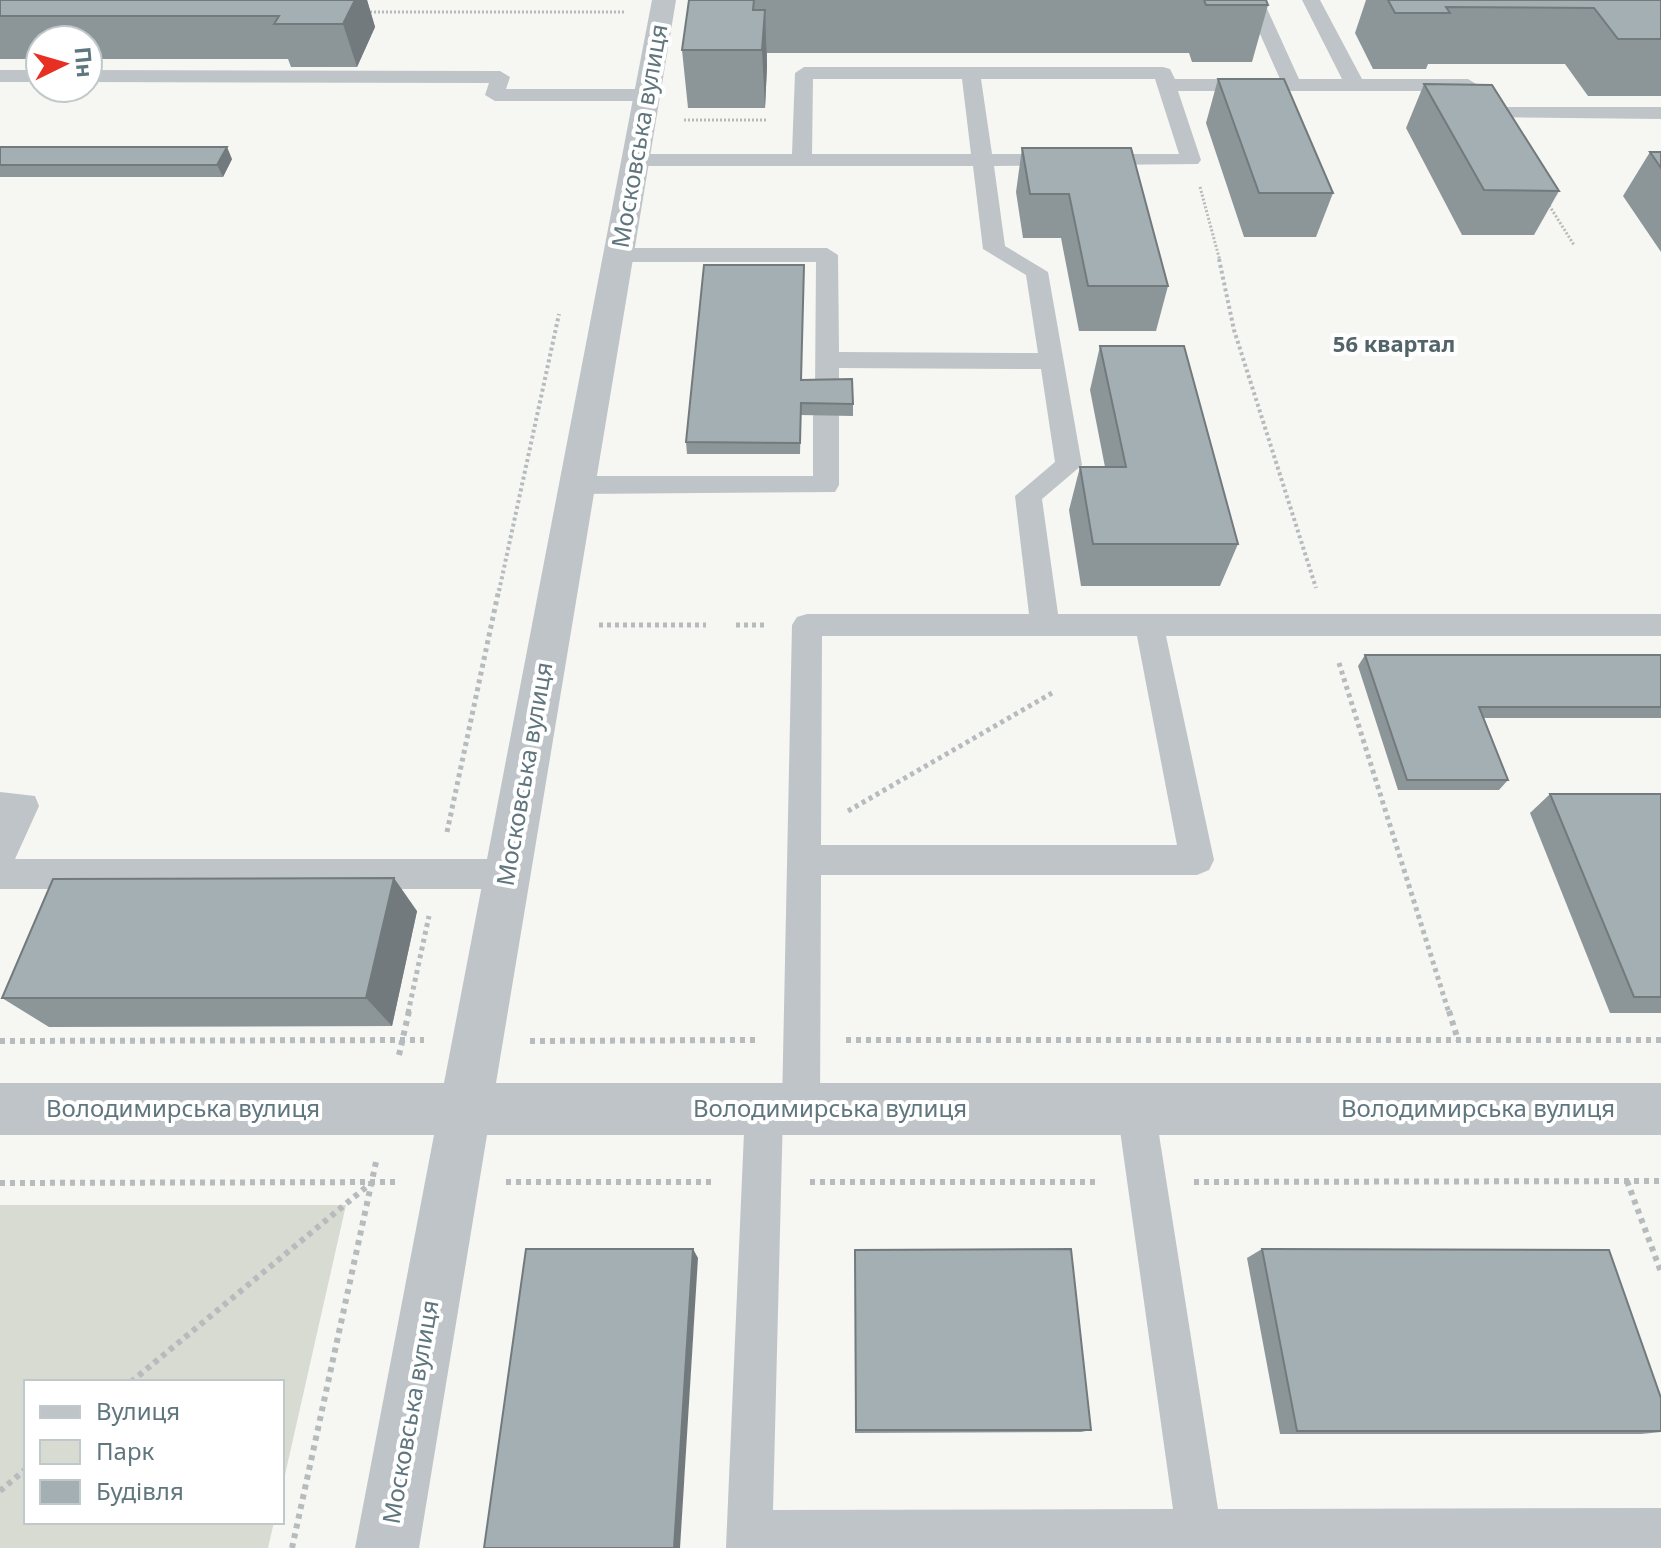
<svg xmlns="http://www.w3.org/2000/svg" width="1661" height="1548" font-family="'Noto Sans',sans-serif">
	<rect width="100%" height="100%" fill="#f6f6f3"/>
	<polygon fill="#d7dbd2" points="0,1205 346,1205 282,1488 282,1382 26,1382 26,1522 274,1522 268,1548 0,1548"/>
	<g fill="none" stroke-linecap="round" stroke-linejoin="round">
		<g stroke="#b6bbbd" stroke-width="3" stroke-dasharray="2 2" stroke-linecap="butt">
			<polyline points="366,12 624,12"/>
			<polyline points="684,120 766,120"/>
			<polyline points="1200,187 1220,261"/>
			<polyline points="1547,202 1574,245"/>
		</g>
		<g stroke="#b6bbbd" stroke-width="4" stroke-dasharray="3 3" stroke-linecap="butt">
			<polyline points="1219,259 1234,330 1316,588"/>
			<polyline points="499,591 559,314"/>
		</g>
		<g stroke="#b6bbbd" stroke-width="5" stroke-dasharray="4 4" stroke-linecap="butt">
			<polyline points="599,625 706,625"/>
			<polyline points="736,625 766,625"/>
			<polyline points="1339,663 1449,1013"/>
			<polyline points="848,811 1052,693"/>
			<polyline points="447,832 499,589"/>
			<polyline points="408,1013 429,916"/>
		</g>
		<g stroke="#b6bbbd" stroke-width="6" stroke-dasharray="5 5" stroke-linecap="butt">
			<polyline points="1449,1011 1458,1040"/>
			<polyline points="846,1040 1661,1040"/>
			<polyline points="0,1041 424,1040"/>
			<polyline points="530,1041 756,1040"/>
			<polyline points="399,1055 409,1011"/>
			<polyline points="1627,1181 1661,1272"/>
			<polyline points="506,1182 716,1182"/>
			<polyline points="810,1182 1100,1182"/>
			<polyline points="1194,1182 1661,1181"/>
			<polyline points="0,1183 396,1182"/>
			<polyline points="131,1382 371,1183"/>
			<polyline points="0,1491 26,1469"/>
			<polyline points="292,1548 376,1162"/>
		</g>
		<g fill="#bec4c7" fill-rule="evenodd">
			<path d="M1245 0H1263L1299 79H1342L1302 0H1320L1362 79H1468L1478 85 1468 91H1178L1201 160 1198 164 994 166 1005 246 1048 272 1082 465 1042 499 1058 614H1661V636H1166L1214 860 1209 870 1197 875H821L820 1109 815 1123 801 1128 787 1123 783 1112 773 1510 1173 1509 1117 1109 1122 1095 1136 1090 1150 1095 1155 1109 1218 1509 1661 1508V1548H726L745 1109 750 1095 764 1090 778 1095 782 1106 792 625 797 617 807 614H1029L1015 496 1055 462 1041 369 839 368V391L836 397H818L815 391 816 262H618L607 255 618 248H827L838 255 839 352 1038 353 1026 275 983 249 973 166H636L626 160 636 154H792L795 73 804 67H1163L1170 69 1175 79H1280ZM813 79H962L971 154H812ZM981 79H1155L1179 154H992ZM822 636H1137L1177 845H821Z"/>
			<rect x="0" y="70" width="40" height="12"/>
			<polygon points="88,70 500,71 510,77 506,89 647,89 657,95 647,101 495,101 485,95 489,83 88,82"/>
			<polygon points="1492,107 1661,107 1661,119 1485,117 1482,113 1485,109"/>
			<polygon points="826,408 835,410 839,416 839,485 835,492 577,494 568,492 564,485 568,478 577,476 813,476 813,416 817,410"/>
			<polygon points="0,792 35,796 39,806 15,859 508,859 520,863 525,874 520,885 508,889 0,889"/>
		</g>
		<polygon fill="#bec4c7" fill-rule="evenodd" points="652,0 676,0 496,1083 1661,1083 1661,1135 487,1135 419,1548 355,1548 434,1135 0,1135 0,1083 444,1083"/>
	</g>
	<g fill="#8c9699">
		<polygon points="0,0 367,0 375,27 357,67 291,67 288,59 88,59 88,40 40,40 40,59 0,59"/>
		<polygon points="689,0 1266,0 1268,5 1252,62 1192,62 1189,53 767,53 767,66 765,108 688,108 682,50"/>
		<polygon points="1366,0 1661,0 1661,96 1588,96 1565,64 1428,64 1426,69 1373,69 1355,33"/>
		<polygon points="1218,79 1333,193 1316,237 1244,237 1206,123"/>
		<polygon points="1424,84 1559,191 1534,235 1462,235 1406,128"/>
		<polygon points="0,147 232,159 223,177 0,177"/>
		<polygon points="1022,148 1168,286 1156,331 1079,331 1061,238 1023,238 1016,192"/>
		<polygon points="1650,152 1661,152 1661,252 1623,196"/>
		<polygon points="1100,346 1238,544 1220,586 1081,586 1069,510 1080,467 1105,467 1090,390"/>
		<polygon points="801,380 853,404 853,416 801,415 800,454 687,454 686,442"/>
		<polygon points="1365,655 1661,655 1661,718 1484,718 1508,780 1499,790 1398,790 1358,666"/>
		<polygon points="1550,794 1661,794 1661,1013 1610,1013 1530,813"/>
		<polygon points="417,911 392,1026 49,1027 2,998"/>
		<polygon points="1262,1249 1661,1398 1661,1432 1641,1434 1280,1434 1247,1258"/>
		<polygon points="855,1250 1091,1430 1081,1432 855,1433"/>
	</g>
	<g fill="#727a7d">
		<polygon points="355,0 367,0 375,27 357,67 343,24"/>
		<polygon points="765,10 767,66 765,108 762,50"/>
		<polygon points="227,147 232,159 223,177 217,165"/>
		<polygon points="394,878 417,911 392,1026 366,998"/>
		<polygon points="693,1249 698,1258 680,1548 674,1548"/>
	</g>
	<g fill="#a3afb2" stroke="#727a7d" stroke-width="2">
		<polygon points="0,0 355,0 343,24 274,24 279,16 0,16"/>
		<polygon points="689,0 754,0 753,10 765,10 762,50 682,50"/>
		<polygon points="1204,0 1266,0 1268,5 1206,5"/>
		<polygon points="1388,0 1661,0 1661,39 1618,39 1594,8 1446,7 1450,13 1395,13"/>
		<polygon points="1218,79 1284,79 1333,193 1259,193"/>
		<polygon points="1424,84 1492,85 1559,191 1484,190"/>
		<polygon points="0,147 227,147 217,165 0,165"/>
		<polygon points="1022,148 1131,148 1168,286 1088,286 1069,194 1030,194"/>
		<polygon points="1650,152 1661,152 1661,168"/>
		<polygon points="704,265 804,265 801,380 852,379 853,404 801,403 800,443 686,442"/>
		<polygon points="1100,346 1184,346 1238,544 1093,544 1080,467 1126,467"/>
		<polygon points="1365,655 1661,655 1661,707 1479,707 1508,780 1407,780"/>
		<polygon points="1550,794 1661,794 1661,997 1634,997"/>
		<polygon points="394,878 366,998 2,998 53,879"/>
		<polygon points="526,1249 693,1249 674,1548 484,1548"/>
		<polygon points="1071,1249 1091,1430 856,1430 855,1250"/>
		<polygon points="1262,1249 1609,1250 1661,1398 1661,1431 1297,1431"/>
	</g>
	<g text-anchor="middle" stroke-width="8" stroke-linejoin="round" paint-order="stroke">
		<g font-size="22" font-weight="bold" fill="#526369" stroke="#fff">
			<text x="1394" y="352">56 квартал</text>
		</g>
		<g font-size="24" fill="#60767e" stroke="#fff">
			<text transform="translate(640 136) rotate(-80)" y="8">Московська вулиця</text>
			<text transform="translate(525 774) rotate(-80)" y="8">Московська вулиця</text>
			<text x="183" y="1117">Володимирська вулиця</text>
			<text x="830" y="1117">Володимирська вулиця</text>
			<text x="1478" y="1117">Володимирська вулиця</text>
			<text transform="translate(411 1412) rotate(-80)" y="8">Московська вулиця</text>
		</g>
	</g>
	<rect x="24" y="1380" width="260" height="144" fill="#ffffff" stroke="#bfc8cb" stroke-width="2"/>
	<rect x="40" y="1406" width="40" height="12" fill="#bec4c7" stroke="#bfc8cb" stroke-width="2"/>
	<text x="96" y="1420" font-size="24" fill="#60767e">Вулиця</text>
	<rect x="40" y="1440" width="40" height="24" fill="#d7dbd2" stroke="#bfc8cb" stroke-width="2"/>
	<text x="96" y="1460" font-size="24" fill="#60767e">Парк</text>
	<rect x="40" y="1480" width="40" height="24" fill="#a3afb2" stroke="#bfc8cb" stroke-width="2"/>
	<text x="96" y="1500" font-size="24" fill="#60767e">Будівля</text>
	<g transform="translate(64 64) rotate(85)"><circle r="38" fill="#ffffff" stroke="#bfc8cb" stroke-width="2"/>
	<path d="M0-6L14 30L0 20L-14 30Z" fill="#e73022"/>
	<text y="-12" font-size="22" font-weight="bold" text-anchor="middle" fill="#60767e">Пн</text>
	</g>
</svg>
